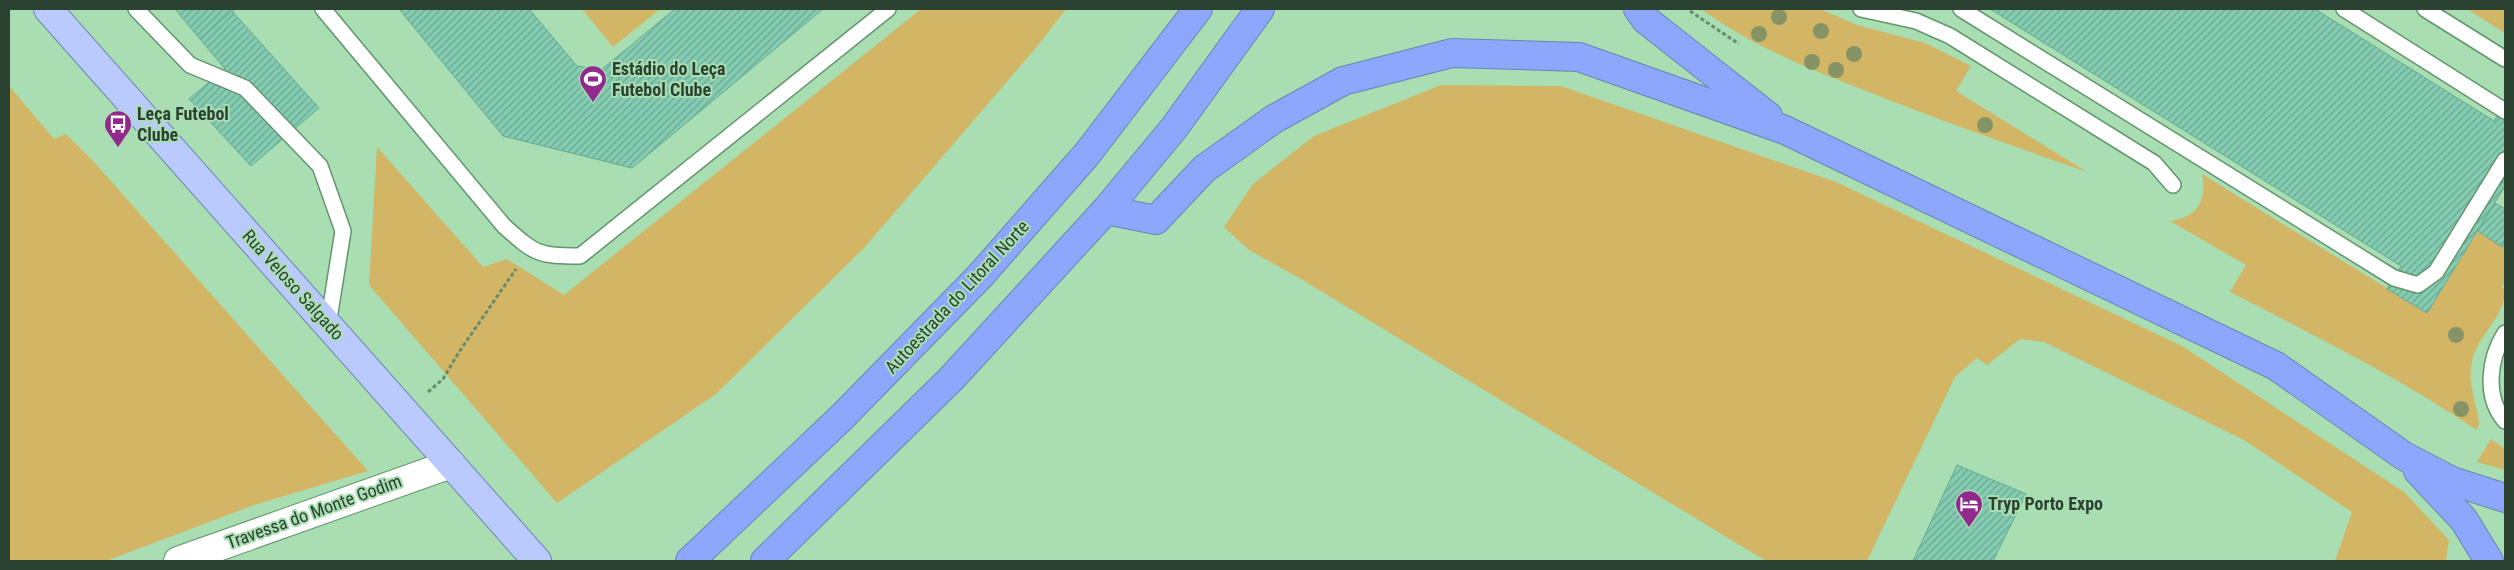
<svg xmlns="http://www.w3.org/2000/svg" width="2514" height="570" font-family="'Roboto Condensed',sans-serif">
	<defs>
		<pattern id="building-hatch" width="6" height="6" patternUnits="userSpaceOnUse" patternTransform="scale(1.25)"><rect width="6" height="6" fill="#84ccb2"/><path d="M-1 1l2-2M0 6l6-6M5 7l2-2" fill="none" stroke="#6ca791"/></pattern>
	</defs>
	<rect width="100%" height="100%" fill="#a9deb3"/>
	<g fill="#d2b565">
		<polygon points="582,9 660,9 613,47"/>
		<polygon points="921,9 1066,9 1035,49 864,248 716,394 557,503 369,285 377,147 483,267 507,259 564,295"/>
		<path d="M1701 9H1820L1857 25 1925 43 1971 66 1956 91 2087 172C2016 147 1944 122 1874 94 1812 70 1755 48 1701 9Z"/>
		<polygon points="2467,9 2505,9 2505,33"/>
		<polygon points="1441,85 1561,86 1836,182 2182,346 2404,492 2449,540 2446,561 2335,561 2352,512 2244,440 2044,342 2020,339 1987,365 1977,358 1955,377 1867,561 1766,561 1301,279 1249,250 1224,227 1253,184 1314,136"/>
		<polygon points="9,86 54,139 66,134 94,162 368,471 254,505 106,561 9,561"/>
		<path d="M2202 174 2427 313 2478 231 2502 247 2505 242V282L2502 287 2505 290C2505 318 2477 335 2472 362 2467 383 2477 403 2479 424L2477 430C2398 377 2314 335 2230 292L2246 265 2170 221C2198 217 2207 201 2202 174Z"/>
		<polygon points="2491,439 2505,449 2505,470 2477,462"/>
	</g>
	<g fill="url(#building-hatch)" stroke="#63ab92">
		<polygon points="175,9 235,9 200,39"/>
		<polygon points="399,9 529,9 577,66 601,70 675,9 823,9 632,168 503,136"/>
		<polygon points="1990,9 2315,9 2494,121 2505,104 2505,186 2427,313 2387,289 2401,266"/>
		<polygon points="232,11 319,108 251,166 189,99 225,69 200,39"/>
		<polygon points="2495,203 2505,209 2505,242 2502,247 2478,231"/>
		<polygon points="1957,465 2026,494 1993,561 1913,561"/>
	</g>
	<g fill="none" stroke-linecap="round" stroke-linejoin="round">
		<g stroke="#62956c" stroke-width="18">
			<g id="service">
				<polyline points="136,9 190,65 245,88 320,166 343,231 328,325"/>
				<path d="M323 9 504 226C535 254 538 256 580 256L888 9"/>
				<polyline points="1861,9 1916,21 1950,36 2154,163 2173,185"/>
				<polyline points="1961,9 2394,278 2418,285 2436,272 2505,160"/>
				<polyline points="2344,9 2505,111"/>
				<polyline points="2425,9 2505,59"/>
				<path d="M2505 333C2489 358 2484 397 2505 421"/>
			</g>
		</g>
		<g stroke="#62956c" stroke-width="30">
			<polyline id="minor" points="178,561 451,464"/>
		</g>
		<g stroke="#6a84b5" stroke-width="30">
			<polyline id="primary" points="48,9 537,561"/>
		</g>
		<g stroke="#6a84b5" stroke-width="30">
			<g id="motorway">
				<polyline points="1638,9 1646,20 1768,116"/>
				<polyline points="1106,210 1156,220 1204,169 1274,119 1343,81 1452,53 1579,57 1785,130 2276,366 2404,456 2452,481 2505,498"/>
				<polyline points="2418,471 2464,520 2489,561"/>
				<polyline points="690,561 842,417 980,276 1087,154 1198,9"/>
				<polyline points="765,561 951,379 1106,210 1174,128 1260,9"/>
			</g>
		</g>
		<g stroke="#678b6e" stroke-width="3" stroke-dasharray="4 2.5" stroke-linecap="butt">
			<polyline points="1690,11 1739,44"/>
			<polyline points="428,392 443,379 459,352 516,269"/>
		</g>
		<use href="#service" stroke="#fff" stroke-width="15"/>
		<use href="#minor" stroke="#fff" stroke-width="28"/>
		<use href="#primary" stroke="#bacafd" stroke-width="28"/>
		<use href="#motorway" stroke="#8ca7fc" stroke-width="28"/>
	</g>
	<g fill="#859365">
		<circle cx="1779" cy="17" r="8"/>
		<circle cx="1821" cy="31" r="8"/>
		<circle cx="1759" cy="34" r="8"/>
		<circle cx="1854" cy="54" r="8"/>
		<circle cx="1812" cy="62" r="8"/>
		<circle cx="1836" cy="70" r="8"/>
		<circle cx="1985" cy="125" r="8"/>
		<circle cx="2456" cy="335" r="8"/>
		<circle cx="2461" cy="409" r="8"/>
	</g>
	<defs>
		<g id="stadium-pin" transform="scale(1.4375)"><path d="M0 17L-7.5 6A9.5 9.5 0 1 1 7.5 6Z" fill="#92298d" stroke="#a9deb3"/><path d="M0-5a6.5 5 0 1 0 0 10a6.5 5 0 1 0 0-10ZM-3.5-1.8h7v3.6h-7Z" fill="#fff"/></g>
		<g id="bus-pin" transform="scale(1.4375)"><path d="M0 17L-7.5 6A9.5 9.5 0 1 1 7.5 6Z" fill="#92298d" stroke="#a9deb3"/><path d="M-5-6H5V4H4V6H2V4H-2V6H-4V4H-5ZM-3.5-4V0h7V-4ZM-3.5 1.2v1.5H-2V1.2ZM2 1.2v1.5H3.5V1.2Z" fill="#fff"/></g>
		<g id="hotel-pin" transform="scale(1.4375)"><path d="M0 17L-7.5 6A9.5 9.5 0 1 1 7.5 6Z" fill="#92298d" stroke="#a9deb3"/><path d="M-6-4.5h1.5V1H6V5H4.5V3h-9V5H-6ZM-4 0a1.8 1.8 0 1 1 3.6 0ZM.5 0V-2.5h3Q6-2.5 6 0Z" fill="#fff"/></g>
	</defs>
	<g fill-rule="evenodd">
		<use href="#stadium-pin" x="593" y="79"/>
		<use href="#bus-pin" x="118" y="124"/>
		<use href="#hotel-pin" x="1969" y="504"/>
	</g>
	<g text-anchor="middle" stroke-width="4" stroke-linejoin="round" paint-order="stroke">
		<g font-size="18" font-weight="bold" fill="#2c4231" stroke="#a9deb3" text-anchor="start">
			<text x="612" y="75">Estádio do Leça<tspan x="612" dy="21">Futebol Clube</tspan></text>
			<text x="137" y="120">Leça Futebol<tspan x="137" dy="21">Clube</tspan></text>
			<text x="1988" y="510">Tryp Porto Expo</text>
		</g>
		<g font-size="18" fill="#2c4231" stroke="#a9deb3">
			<text transform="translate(293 285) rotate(48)" y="6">Rua Veloso Salgado</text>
			<text transform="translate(957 297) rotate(-47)" y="6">Autoestrada do Litoral Norte</text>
			<text transform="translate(314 512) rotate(-20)" y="6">Travessa do Monte Godim</text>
		</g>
	</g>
	<rect width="2514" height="570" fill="none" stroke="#2c4231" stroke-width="20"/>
</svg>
